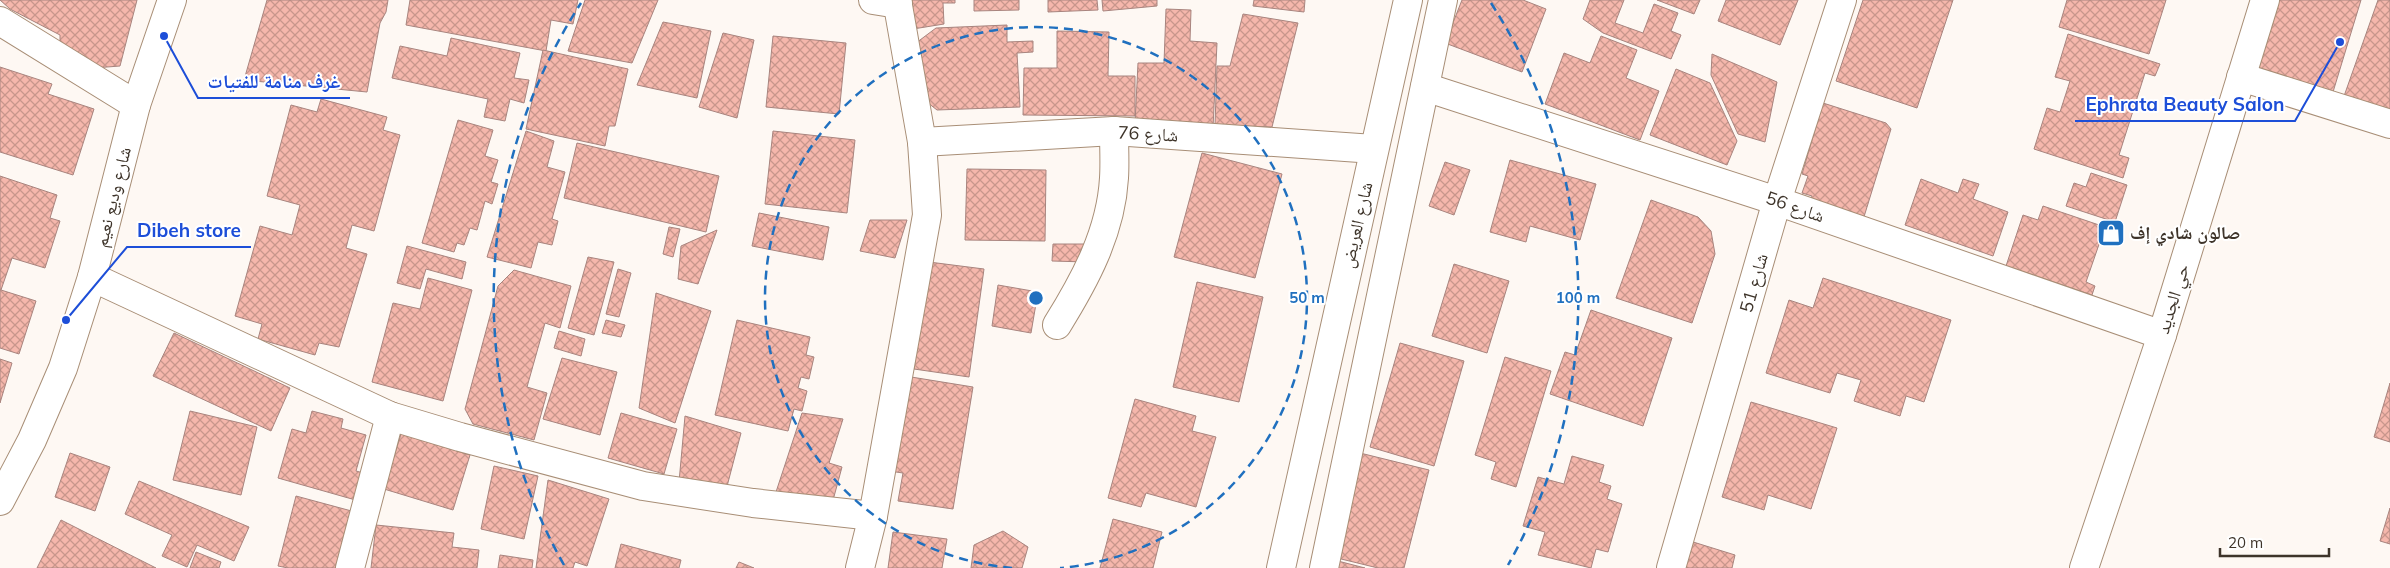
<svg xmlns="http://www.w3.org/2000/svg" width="2390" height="568" font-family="Mulish,'Noto Naskh Arabic',sans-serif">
	<defs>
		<pattern id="building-cross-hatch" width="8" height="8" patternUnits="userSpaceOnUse" patternTransform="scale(1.25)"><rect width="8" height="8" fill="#f5b7ac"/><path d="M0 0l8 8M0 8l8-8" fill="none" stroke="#c8968c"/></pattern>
	</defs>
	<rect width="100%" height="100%" fill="#fef8f3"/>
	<g fill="url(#building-cross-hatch)" stroke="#a8847e">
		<polygon points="0,0 137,0 120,66 94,68 60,50 60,35 10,9"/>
		<polygon points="267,0 388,0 386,12 380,23 367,92 244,80"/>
		<polygon points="410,0 578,0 573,24 551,20 546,51 406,25"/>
		<polygon points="585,0 658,0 632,63 568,51"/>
		<polygon points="912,0 955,0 955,3 943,3 944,24 913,29"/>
		<polygon points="974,0 1019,0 1019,10 974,11"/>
		<polygon points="1048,0 1097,0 1098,10 1048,12"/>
		<polygon points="1102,0 1157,0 1157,6 1103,11"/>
		<polygon points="1254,0 1305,0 1304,12 1253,6"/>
		<polygon points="1462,0 1523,0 1546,9 1522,72 1445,43"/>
		<polygon points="1590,0 1624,0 1615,23 1643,33 1654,4 1678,13 1671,31 1681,35 1671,59 1603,33 1583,19"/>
		<polygon points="1657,0 1700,0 1694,14"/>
		<polygon points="1726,0 1798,0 1780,45 1718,21"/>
		<polygon points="1863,0 1953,0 1917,108 1836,81"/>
		<polygon points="2067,0 2166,0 2149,54 2059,27"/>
		<polygon points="2278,0 2361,0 2333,92 2257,69"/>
		<polygon points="2378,0 2390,0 2390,116 2343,99"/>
		<polygon points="1166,9 1191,10 1190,41 1217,43 1213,128 1135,124 1138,63 1164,63"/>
		<polygon points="1243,14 1298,23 1272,127 1215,125 1217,66 1230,66"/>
		<polygon points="663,22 711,31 697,98 637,85"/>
		<polygon points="1007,25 1007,42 1033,41 1033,52 1017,53 1020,107 937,110 918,95 916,43 936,28"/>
		<polygon points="1057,31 1109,32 1108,76 1135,76 1135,116 1023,115 1024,68 1057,68"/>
		<polygon points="723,33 754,40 737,118 699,107"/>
		<polygon points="2068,34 2160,64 2155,76 2145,73 2119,155 2129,158 2123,178 2034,149 2047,108 2060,112 2070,81 2055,77"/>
		<polygon points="773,36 846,43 839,114 766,107"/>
		<polygon points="1601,36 1637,50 1626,78 1659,91 1640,140 1545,104 1564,53 1590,63"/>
		<polygon points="451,38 520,53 514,78 529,80 524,103 510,99 505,121 484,117 488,99 392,78 400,46 447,56"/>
		<polygon points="543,50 628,69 615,126 609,126 605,146 526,129"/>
		<polygon points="1712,54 1777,82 1765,142 1738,134 1711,75"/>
		<polygon points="0,67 52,84 48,94 94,109 73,175 0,152"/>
		<polygon points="1676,69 1710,83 1737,141 1727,165 1650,135"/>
		<polygon points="321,99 387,117 383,130 400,135 374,231 352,225 346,248 367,254 339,347 319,343 315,355 258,339 262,324 235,316 260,226 292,235 300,205 267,196 291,105 317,112"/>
		<polygon points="1823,103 1886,123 1891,129 1863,220 1810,203 1812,196 1802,193 1808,176 1802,174"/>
		<polygon points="458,120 493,130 485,156 498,160 491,182 498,184 492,204 485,201 477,230 470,228 464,245 457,243 454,252 422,243"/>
		<polygon points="526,131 554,141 547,167 565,172 552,219 558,221 552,245 538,242 531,268 487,257"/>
		<polygon points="773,131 855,140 847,213 765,204"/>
		<polygon points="577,143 719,176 706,232 564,198"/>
		<polygon points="1202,153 1282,174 1255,278 1174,257"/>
		<polygon points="1510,160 1596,184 1580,240 1530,226 1526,242 1490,232"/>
		<polygon points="1445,162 1470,170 1454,215 1429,206"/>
		<polygon points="967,169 1046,170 1045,241 965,240"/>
		<polygon points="2091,173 2127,185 2115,222 2066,206 2074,183 2086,187"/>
		<polygon points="0,176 57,195 50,218 60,221 45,268 12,258 1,290 36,301 19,354 0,348"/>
		<polygon points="1921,179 1958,193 1963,179 1979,184 1973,199 2008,212 1993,256 1905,225"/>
		<polygon points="1651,200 1698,217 1711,231 1715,254 1692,323 1616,298"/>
		<polygon points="2043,206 2105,227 2086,282 2095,286 2092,295 2006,266 2023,215 2038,220"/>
		<polygon points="759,213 829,227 823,260 752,246"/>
		<polygon points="870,220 907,220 895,258 860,251"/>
		<polygon points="669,227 680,229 673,257 663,254"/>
		<polygon points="717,230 698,284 678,279 681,246"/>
		<polygon points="1053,244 1087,244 1087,262 1052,261"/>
		<polygon points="407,246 466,262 462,279 426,269 420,289 397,283"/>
		<polygon points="588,257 614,262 594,335 568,328"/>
		<polygon points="929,262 984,269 969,377 914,369"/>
		<polygon points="1454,264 1509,281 1487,353 1432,336"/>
		<polygon points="618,269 631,273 619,317 606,314"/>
		<polygon points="514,270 571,286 560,328 545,323 527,387 547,393 534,440 473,424 465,409 498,286"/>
		<polygon points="428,278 472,290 443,401 372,382 393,303 420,309"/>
		<polygon points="1823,278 1951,320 1924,402 1906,396 1900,416 1854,401 1861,380 1837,373 1830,393 1766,373 1789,300 1813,308"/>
		<polygon points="1197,282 1263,297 1239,402 1173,387"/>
		<polygon points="998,285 1038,292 1031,333 992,326"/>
		<polygon points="656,293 711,311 675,423 639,408"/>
		<polygon points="1591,310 1672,338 1643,426 1550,394 1565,352 1575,355"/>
		<polygon points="606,320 625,325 621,337 602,333"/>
		<polygon points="737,320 810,337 806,355 814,357 809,379 801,377 798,388 807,391 802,411 794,409 788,431 715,415"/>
		<polygon points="559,331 585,339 581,356 554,348"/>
		<polygon points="174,333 290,388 271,431 153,376"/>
		<polygon points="1400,343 1464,361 1434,466 1370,447"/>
		<polygon points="1505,357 1551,371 1516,487 1491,479 1496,462 1475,455"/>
		<polygon points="562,358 617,372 600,435 543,419"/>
		<polygon points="0,359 12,363 0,403"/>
		<polygon points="905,376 973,387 953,509 898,501 903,473 889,471"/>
		<polygon points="2390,383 2390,442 2374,437"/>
		<polygon points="1135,399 1196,416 1192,431 1216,437 1196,507 1146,493 1141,507 1108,498"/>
		<polygon points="1751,402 1837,428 1811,509 1768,495 1764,510 1722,497"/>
		<polygon points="190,411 257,427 241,495 173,480"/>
		<polygon points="312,411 343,419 341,428 366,435 356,471 367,474 359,501 278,478 292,429 306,433"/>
		<polygon points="621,413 677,429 664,474 608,458"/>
		<polygon points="802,413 843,419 829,463 842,467 832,504 775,495"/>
		<polygon points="685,416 741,433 725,494 679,482"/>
		<polygon points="401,434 470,455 453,510 384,489"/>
		<polygon points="70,453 110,467 95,511 55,497"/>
		<polygon points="1360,453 1429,470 1404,568 1378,568 1333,557"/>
		<polygon points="1572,456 1604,465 1599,482 1611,486 1607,499 1622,504 1608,552 1596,549 1591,568 1538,555 1545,532 1523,526 1538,477 1564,484"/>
		<polygon points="494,466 538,476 524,539 481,529"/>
		<polygon points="548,480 609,499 587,566 575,562 573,568 536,568"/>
		<polygon points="139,481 249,527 234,561 197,545 187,567 162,556 172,535 125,514"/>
		<polygon points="296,496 359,513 345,568 288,568 278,566"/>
		<polygon points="2390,508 2390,544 2380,541"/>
		<polygon points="1113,519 1162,532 1153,568 1100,568"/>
		<polygon points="61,520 156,568 37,568"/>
		<polygon points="376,525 454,533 452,547 479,550 477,568 371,568"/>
		<polygon points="1003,531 1028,547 1022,568 971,568 974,545"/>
		<polygon points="893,532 947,539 942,568 888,568"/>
		<polygon points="1690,541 1735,555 1732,568 1682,568"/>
		<polygon points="621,544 681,560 679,568 615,568"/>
		<polygon points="196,552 221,562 219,568 190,568"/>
		<polygon points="500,555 533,560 532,568 498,568"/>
		<polygon points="1334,560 1365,568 1332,568"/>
		<polygon points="739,562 754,568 736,568"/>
	</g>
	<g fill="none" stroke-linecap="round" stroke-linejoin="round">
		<g stroke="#a88e76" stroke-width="30">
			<g id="street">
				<polyline points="873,0 898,4"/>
				<polyline points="0,21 136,105"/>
				<polyline points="2241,77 2390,124"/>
				<polyline points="1425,87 1777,201 2162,335"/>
				<polyline points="922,142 1114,131 1374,149"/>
				<polyline points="92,277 390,416 460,437 643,486 753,503 873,516"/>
				<path d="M1057 325C1085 280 1111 232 1114 178 1115 163 1114 147 1114 131"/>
				<polyline points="0,501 32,440 63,368 92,277 136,105 172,0"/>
				<polyline points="350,568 390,416"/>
				<polyline points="860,568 873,516 927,215 922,142 897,0"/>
				<polyline points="1671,568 1777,201 1842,0"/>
				<polyline points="2084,568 2162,335 2265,0"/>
			</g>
		</g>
		<g stroke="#a88e76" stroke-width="30">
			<g id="secondary">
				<polyline points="1281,568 1408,0"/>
				<polyline points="1324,568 1443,0"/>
			</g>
		</g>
		<use href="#street" stroke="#fff" stroke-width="28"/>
		<use href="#secondary" stroke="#fff" stroke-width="28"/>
	</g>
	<g fill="none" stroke="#2070bf" stroke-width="2.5" stroke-dasharray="9 6">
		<path d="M1012 568A271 271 0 1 1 1060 568"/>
		<path d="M564 565A542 542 0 0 1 581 3M1491 3A542 542 0 0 1 1508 565"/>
	</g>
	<defs>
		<g id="shop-square" transform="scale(1.4375)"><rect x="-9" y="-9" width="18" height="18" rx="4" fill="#2070bf" stroke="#fff"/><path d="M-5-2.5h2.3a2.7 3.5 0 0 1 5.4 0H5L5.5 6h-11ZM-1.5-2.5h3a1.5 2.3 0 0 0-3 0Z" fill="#fff"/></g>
	</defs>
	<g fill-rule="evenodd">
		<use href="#shop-square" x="2111" y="233"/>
	</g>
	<g text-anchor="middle" stroke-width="4" stroke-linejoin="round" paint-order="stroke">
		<g font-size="18" fill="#3e342a" stroke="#fff">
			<text transform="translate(1148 134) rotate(3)" y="6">شارع 76</text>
			<text transform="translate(113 197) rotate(-76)" y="6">شارع وديع نعيم</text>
			<text transform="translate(1795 207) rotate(19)" y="6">شارع 56</text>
			<text transform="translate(1357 225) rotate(-77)" y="6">شارع العريض</text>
			<text transform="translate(1754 283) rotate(-74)" y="6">شارع 51</text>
			<text transform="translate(2173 299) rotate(-73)" y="6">حي الجديد</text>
		</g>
		<g font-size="18" font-weight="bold" fill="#3e342a" stroke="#fff" text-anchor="start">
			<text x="2130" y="239">صالون شادي إف</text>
		</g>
	</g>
	<circle cx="1036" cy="298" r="8" fill="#2070bf" stroke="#fff" stroke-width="2.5"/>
	<g font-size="15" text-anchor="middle" font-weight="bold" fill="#2070bf" stroke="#fff" stroke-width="4" stroke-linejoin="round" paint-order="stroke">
		<text x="1307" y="303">50 m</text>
		<text x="1578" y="303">100 m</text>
	</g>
	<path fill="none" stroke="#1d4ed8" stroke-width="2" d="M164 36L198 98H350M2340 42L2295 121H2075M66 320L127 247H251"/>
	<g fill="#1d4ed8" stroke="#fff" stroke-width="2">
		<circle cx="164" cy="36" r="5"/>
		<circle cx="2340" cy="42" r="5"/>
		<circle cx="66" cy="320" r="5"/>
	</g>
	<g font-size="19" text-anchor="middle" font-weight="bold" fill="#1d4ed8" stroke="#fff" stroke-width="4" stroke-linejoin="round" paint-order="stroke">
		<text x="274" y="88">غرف منامة للفتيات</text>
		<text x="2185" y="111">Ephrata Beauty Salon</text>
		<text x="189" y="237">Dibeh store</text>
	</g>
	<path d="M2220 548v8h109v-8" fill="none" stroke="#3e342a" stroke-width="2.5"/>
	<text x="2228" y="548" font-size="15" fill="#3e342a" stroke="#ffffff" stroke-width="4" paint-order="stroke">20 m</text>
</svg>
